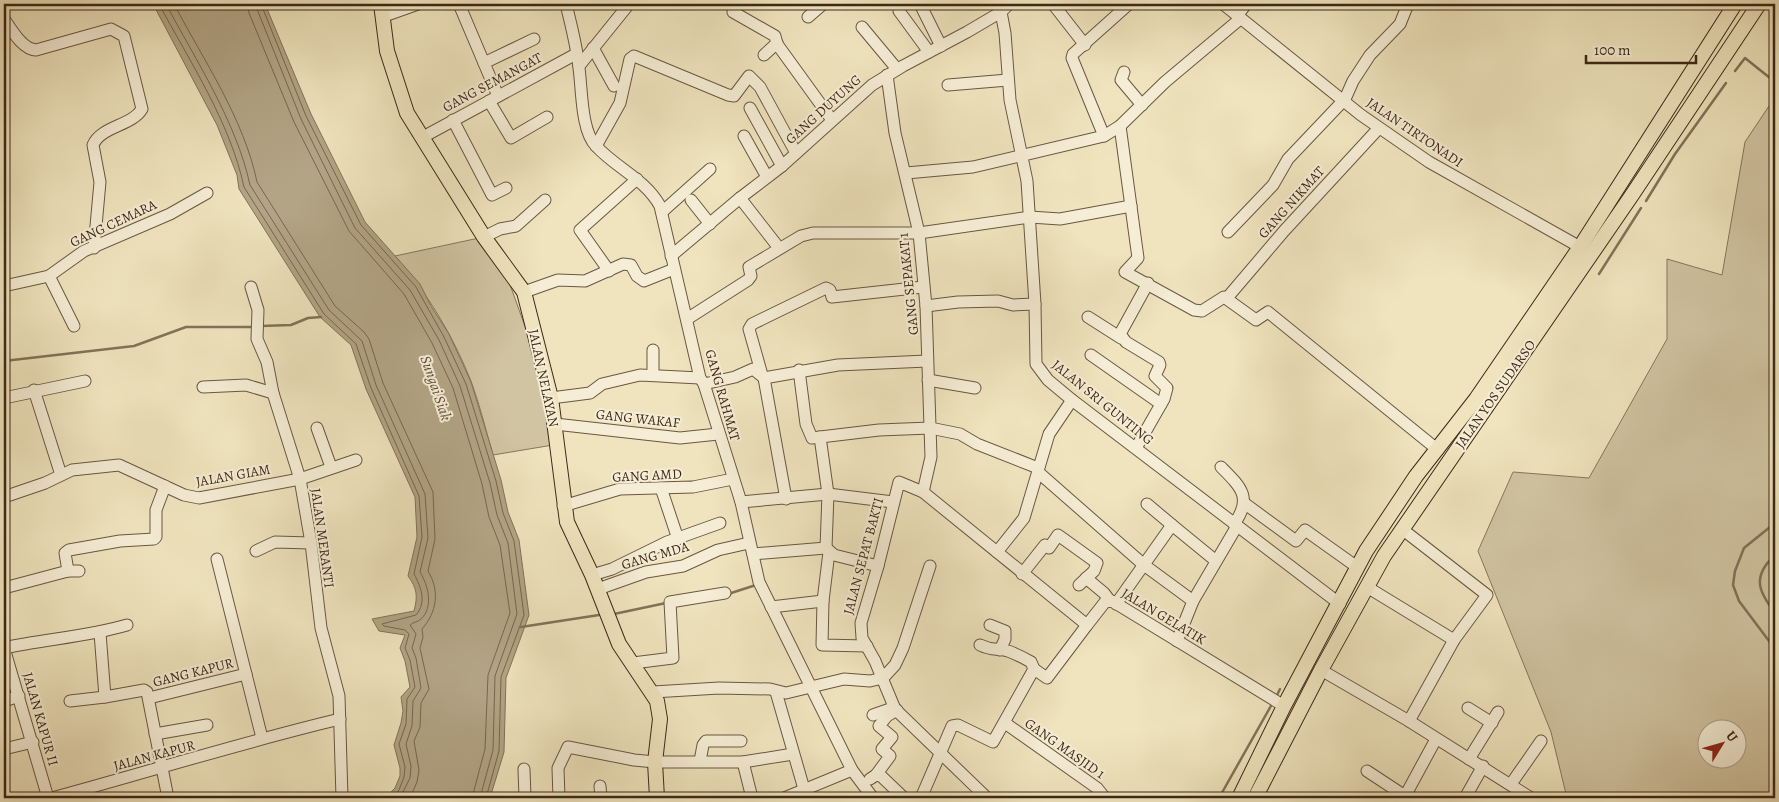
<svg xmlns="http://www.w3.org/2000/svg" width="1779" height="802" font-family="Alegreya,serif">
	<rect width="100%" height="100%" fill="#efe4be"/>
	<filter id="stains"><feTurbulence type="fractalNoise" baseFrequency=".004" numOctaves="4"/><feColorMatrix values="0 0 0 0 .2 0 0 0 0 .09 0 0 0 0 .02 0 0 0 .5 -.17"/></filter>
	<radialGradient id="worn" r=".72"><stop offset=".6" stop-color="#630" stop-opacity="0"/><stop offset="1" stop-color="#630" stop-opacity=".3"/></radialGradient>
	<g fill="#d1c4a2" stroke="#87765c" fill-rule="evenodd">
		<path d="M1775 97V798H1567L1551 732 1478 551 1513 472 1589 478 1667 339V259L1722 275 1745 142ZM1706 730H1736V760H1706Z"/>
		<path d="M479 238 509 282 535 354 553 445 493 455C486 431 480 405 471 381 453 336 427 292 395 256Z"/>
	</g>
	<path fill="#b2a485" stroke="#837259" d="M153 4H265L311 114 365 222 420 284 431 306 449 334 471 382 501 480 508 512 519 540 529 615 506 678 504 752 490 798H385L395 788 400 776V768L394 745 401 723 403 711 401 697 410 687 405 661 400 648 405 635 379 631 372 619 414 611C418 596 417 588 408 576L417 537 415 497 366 389 351 345 320 317 239 189 237 175 217 125Z"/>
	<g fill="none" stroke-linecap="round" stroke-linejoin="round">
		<g stroke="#78664e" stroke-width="1">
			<path d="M159 4C190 62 230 122 244 187L324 314 356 344 371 388 419 496 422 537 414 574C421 587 427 602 416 615L382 624 384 626 405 630 409 634 405 648 410 660 415 687 407 699 406 724 399 744 405 767 404 777 399 790 392 798"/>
			<path d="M166 4C196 61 236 121 250 185L329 310 362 341 376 385 425 494 428 538 420 572C428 585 434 607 421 619 418 622 413 622 410 625L416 634 412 648 416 658 421 688 413 701 412 726 406 744 411 766 410 778 400 798"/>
			<path d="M174 4C204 61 244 119 257 182L335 306 364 332 369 339 383 383 433 492 435 539 428 571C440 591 437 612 422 629L423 637 420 648 429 689 421 703 420 727 414 741 419 770 417 782 410 798"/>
			<polyline points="247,4 249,13 294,122 349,231 404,294 432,343 453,388 482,484 489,517 500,545 510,613 488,675 485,749 472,798"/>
			<polyline points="255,4 301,119 355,228 410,290 439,340 460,386 490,483 497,515 508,543 517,614 495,676 493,750 480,798"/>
			<polyline points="261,4 306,116 361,225 416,287 444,337 466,384 496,481 503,513 514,541 524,615 501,677 499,751 486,798"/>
		</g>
		<g stroke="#837259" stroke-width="2.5">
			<polyline points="1735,71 1745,58 1775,82"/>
			<polyline points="1646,201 1675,154 1726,83"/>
			<polyline points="1599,274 1641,208"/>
			<polyline points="261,326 291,325 308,318 321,317"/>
			<polyline points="4,361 134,346 186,327 253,327"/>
			<polyline points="1775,523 1744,548 1735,571 1733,585 1739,601 1775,649"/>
			<path d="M1775 555C1751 577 1759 592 1775 613"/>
			<polyline points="728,594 756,585"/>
			<polyline points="614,614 666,603"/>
			<polyline points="521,627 599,615"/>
			<polyline points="1276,697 1280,689"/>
			<polyline points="1219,798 1272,704"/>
		</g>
		<g stroke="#6a5741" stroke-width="13">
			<g id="minor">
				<polyline points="459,4 498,96"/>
				<path d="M566 4C571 25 577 47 579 68 582 89 581 131 596 146 616 168 645 179 660 206L700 378 704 384 741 502 759 582 852 770 873 798"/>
				<polyline points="920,4 941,46"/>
				<polyline points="1053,4 1085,45"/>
				<polyline points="1223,4 1361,115 1429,162 1580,247"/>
				<polyline points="899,11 929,52"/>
				<polyline points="733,12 775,36 777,44 832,120"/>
				<polyline points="1001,12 1005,33 1010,100 1027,181 1035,304 1036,364 1048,380 1072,400 1340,604"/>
				<polyline points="384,16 418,4"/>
				<polyline points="1237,16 1246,4"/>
				<polyline points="808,17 823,4"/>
				<path d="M4 19C12 30 22 49 36 50L111 29 124 36 142 109C132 126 101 126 93 145L100 182 94 248"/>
				<polyline points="862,27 897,69"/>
				<polyline points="593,48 614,86"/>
				<polyline points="764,55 777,43"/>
				<polyline points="484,63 534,39"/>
				<polyline points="579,66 629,4"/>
				<polyline points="1124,72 1121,80 1142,105"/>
				<polyline points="887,75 895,133 919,233 926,306 931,457 923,492"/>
				<polyline points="948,85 1008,80"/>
				<polyline points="489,101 511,138 547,117"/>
				<polyline points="750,108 782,166"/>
				<polyline points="453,120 492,195 506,188"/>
				<polyline points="1120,126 1138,258 1125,272 1194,310 1202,311 1224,297 1256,320 1268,312 1438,450"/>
				<polyline points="744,136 767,177"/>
				<polyline points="1104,136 1072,58 1073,54 1129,4"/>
				<polyline points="423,137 576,54"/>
				<polyline points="596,146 620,103 630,59 634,56 728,95 734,96 749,76 760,87 796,153"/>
				<polyline points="906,173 973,167 1104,136 1120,126 1165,82 1240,19"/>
				<polyline points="740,198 779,248"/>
				<polyline points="691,200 710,224"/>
				<polyline points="662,212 710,169"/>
				<polyline points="1228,232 1273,185 1288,159 1345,99 1353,81 1370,55 1400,24 1408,4"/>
				<polyline points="484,237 500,229 516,226 545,200"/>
				<polyline points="671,256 740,198 782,166 872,85 903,66 967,32 1001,12 1009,4"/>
				<polyline points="609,271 580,230 637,179"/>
				<polyline points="49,276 74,326"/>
				<polyline points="4,286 49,276 84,251 170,214 207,193"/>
				<polyline points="251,287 258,310 257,339 267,362 273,393 300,479 311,543 321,628 339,696 342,798"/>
				<polyline points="524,292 558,280 585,281 623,264 631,265 637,276 644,281 674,269"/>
				<polyline points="1227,298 1284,231 1379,128"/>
				<polyline points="926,306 958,302 998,301 1013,305 1035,304"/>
				<polyline points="1088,317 1121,338"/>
				<polyline points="687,319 748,280 751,276 749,267 801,236 813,233 919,233 1030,217 1060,219 1131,206"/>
				<polyline points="653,350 653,375"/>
				<polyline points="1091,355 1161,404"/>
				<polyline points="799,370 806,424 812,438 879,430 930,428 960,434 977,444 1038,468"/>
				<polyline points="762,375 749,329 752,324 826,288 830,290 832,297 923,287"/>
				<polyline points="764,378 838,365 927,361"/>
				<polyline points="764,378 786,499"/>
				<polyline points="928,380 975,388"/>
				<polyline points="704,384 735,377 753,369 763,377"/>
				<polyline points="203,387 246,385 273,393"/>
				<polyline points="34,390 61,475"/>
				<polyline points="4,398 85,381"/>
				<polyline points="551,398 590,393 602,384 640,375 700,378"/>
				<polyline points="555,424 680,438 718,434"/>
				<polyline points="317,428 331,467"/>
				<polyline points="820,437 828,494 826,548"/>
				<polyline points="1136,448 1164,399 1167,388 1155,376 1160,365 1159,362 1126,342 1120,334 1148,283"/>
				<path d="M1221 467C1241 487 1253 498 1234 524"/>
				<polyline points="1038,472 1144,565 1193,601"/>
				<polyline points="661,488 678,539"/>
				<polyline points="4,497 45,483 72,470 119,465 184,495 199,498 300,479 356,460"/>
				<polyline points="741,502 828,494 893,502"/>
				<polyline points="1244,503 1296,541 1305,530 1357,567"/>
				<polyline points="1147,504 1172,525"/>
				<polyline points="563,506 620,489 693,487 733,479"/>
				<polyline points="1402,529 1487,595 1454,640 1409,721"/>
				<polyline points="256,551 275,542 311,543"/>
				<polyline points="997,552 1024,518 1049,434 1072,400"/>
				<polyline points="753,554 826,548 834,555 878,566"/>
				<polyline points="217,559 262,738"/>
				<polyline points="68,571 65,553 69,550 120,541 154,539 156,537 156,510 165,486"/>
				<polyline points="1022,574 1045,545 1049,548 1058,535 1097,563 1094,571 1079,585"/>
				<polyline points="592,575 612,569 667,542 720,523"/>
				<polyline points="1086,578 1104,593 1110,601"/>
				<polyline points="1367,587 1454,640"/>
				<polyline points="4,588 68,571 79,571"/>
				<polyline points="598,589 646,572 683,566 718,550 749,543"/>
				<polyline points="823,601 822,645 867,646"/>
				<polyline points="1116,604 1172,525 1216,561"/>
				<polyline points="771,607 823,601 829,552"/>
				<polyline points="990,625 1005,631 1005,639 1000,650"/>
				<polyline points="100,633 105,697"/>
				<polyline points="1177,641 1193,601 1237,526"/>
				<path d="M980 645C992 651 997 648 1008 651 1016 654 1024 658 1031 662L1034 669"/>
				<polyline points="4,648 48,798"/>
				<path d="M4 648C45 639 86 637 127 625"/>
				<polyline points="633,663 673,658 670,602 725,593"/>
				<polyline points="1321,670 1409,721 1531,798"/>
				<polyline points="653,692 719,688 770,689 786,693 844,679 870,681 883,678 895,665 903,648 930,566"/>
				<polyline points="776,692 804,789"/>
				<polyline points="149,698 246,674"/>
				<polyline points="4,701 19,696"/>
				<polyline points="70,701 105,697 144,690 147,692 168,798"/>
				<polyline points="1468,708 1492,723"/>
				<polyline points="873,715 893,708"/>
				<polyline points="1005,723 1097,788 1105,798"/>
				<polyline points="155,734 207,725"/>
				<polyline points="4,749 33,742"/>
				<polyline points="1469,759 1498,712"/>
				<polyline points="700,761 703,745 706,741 741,741"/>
				<polyline points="743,762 752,798"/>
				<polyline points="524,769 525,798"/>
				<polyline points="1367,771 1408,798"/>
				<polyline points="876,775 890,756 882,749 892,737 879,726 887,716 897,710"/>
				<polyline points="870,779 876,775 881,776 904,798"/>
				<polyline points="1511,784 1541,741"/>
				<polyline points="600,786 601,798"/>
				<path d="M52 798C148 772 243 742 340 719"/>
				<polyline points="559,798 558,768 568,747 634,760 655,762 743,762 793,754"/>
				<polyline points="784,798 852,770"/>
				<polyline points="921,798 952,726 958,725 993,742 1034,669 1047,678 1087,625"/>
				<polyline points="987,798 895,709 875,661 862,638 861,623 878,566 899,482 923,492 1087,625 1105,602 1112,601 1284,706"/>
				<polyline points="1404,798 1436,739"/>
				<polyline points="1465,798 1483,766"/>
			</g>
		</g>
		<g stroke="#3d2817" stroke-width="16">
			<g id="major">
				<polyline points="381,4 387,51 407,113 484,237 524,292 551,398 567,522 592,575 619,644 657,701 660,719 655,762 657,798"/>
				<polyline points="1239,798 1284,706 1366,551 1416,476 1476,399 1580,247 1735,4"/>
				<polyline points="1255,798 1321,670 1384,556 1632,195 1759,4"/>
			</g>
		</g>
		<use href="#minor" stroke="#f5edd5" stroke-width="11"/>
		<use href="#major" stroke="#efe4be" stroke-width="14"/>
	</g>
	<g text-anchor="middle" stroke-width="4" stroke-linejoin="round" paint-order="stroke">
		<g font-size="14" fill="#3d2817" stroke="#f5edd5">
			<text transform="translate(492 82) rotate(-28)" y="5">GANG SEMANGAT</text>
			<text transform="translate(823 109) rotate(-42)" y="5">GANG DUYUNG</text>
			<text transform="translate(1415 132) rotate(34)" y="5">JALAN TIRTONADI</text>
			<text transform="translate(1291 202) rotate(-48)" y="5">GANG NIKMAT</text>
			<text transform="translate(113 223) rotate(-25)" y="5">GANG CEMARA</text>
			<text transform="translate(908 284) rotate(-96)" y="5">GANG SEPAKAT 1</text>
			<text transform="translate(544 378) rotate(78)" y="5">JALAN NELAYAN</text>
			<text transform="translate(1495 394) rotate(-55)" y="5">JALAN YOS SUDARSO</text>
			<text transform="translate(723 395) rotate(74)" y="5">GANG RAHMAT</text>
			<text transform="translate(1103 402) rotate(39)" y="5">JALAN SRI GUNTING</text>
			<text transform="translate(638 418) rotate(6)" y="5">GANG WAKAF</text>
			<text transform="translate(233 475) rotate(-10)" y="5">JALAN GIAM</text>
			<text transform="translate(647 475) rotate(-3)" y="5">GANG AMD</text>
			<text transform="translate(323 538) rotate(82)" y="5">JALAN MERANTI</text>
			<text transform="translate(655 555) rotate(-16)" y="5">GANG MDA</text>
			<text transform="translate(863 556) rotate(-75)" y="5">JALAN SEPAT BAKTI</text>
			<text transform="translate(1164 616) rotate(31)" y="5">JALAN GELATIK</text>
			<text transform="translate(193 672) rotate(-14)" y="5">GANG KAPUR</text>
			<text transform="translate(41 719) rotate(74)" y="5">JALAN KAPUR II</text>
			<text transform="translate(1065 748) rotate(35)" y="5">GANG MASJID 1</text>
			<text transform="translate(154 755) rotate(-15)" y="5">JALAN KAPUR</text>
		</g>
		<g font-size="15" font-style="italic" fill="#604d38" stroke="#f5edd5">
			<text transform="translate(436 388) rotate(71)" y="5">Sungai Siak</text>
		</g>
	</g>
	<rect width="1779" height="802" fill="none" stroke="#efe4be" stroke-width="20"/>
	<rect x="5" y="5" width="1769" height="792" fill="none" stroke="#3d2817" stroke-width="2.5"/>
	<rect x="10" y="10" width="1759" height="782" fill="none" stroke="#3d2817"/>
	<g transform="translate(1722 744) rotate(53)"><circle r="24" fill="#f5edd5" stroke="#ab9e89"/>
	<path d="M0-4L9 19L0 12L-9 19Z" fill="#8f2418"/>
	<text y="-8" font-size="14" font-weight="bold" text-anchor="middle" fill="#3d2817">U</text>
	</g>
	<path d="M1586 55v8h110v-8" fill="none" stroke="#3d2817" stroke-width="2.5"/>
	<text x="1594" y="55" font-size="15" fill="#3d2817" stroke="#f5edd5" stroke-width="4" paint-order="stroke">100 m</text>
	<rect width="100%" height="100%" filter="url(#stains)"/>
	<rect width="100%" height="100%" fill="url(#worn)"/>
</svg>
